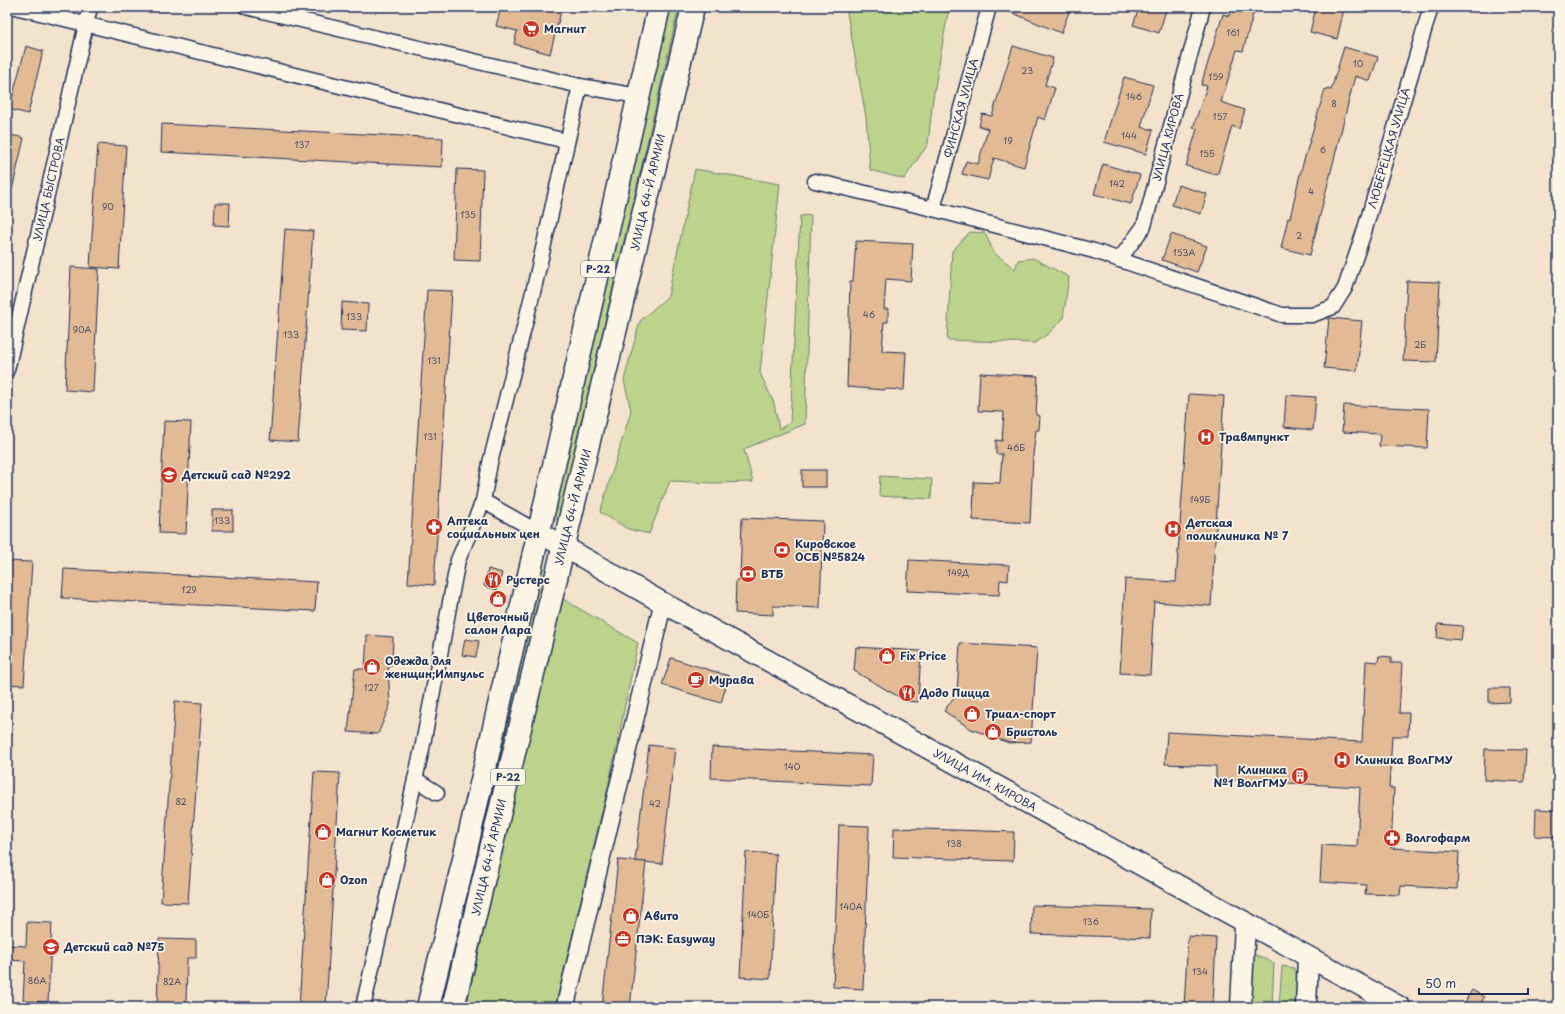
<svg xmlns="http://www.w3.org/2000/svg" width="1565" height="1014" font-family="'Playpen Sans',sans-serif">
	<rect width="100%" height="100%" fill="#f4e3cc"/>
	<filter id="ink" filterUnits="userSpaceOnUse"><feTurbulence type="fractalNoise" baseFrequency=".025" numOctaves="2"/><feDisplacementMap in="SourceGraphic" scale="8" xChannelSelector="R" yChannelSelector="G"/><feConvolveMatrix kernelMatrix="1 2 1 2 8 2 1 2 1" color-interpolation-filters="sRGB"/></filter>
	<g filter="url(#ink)">
		<g fill="#bbd38a" stroke="#6b8174">
			<polygon points="668,7 679,7 559,517 553,522 548,515"/>
			<polygon points="846,7 949,7 933,98 928,144 904,179 870,170 866,117"/>
			<polygon points="695,169 780,184 760,373 774,403 779,429 790,423 800,216 811,215 805,424 744,449 753,482 715,483 670,481 649,534 628,529 600,512 631,411 624,380 640,321 668,296"/>
			<polygon points="970,232 985,233 994,253 1015,269 1018,260 1033,258 1069,277 1063,319 1049,333 1035,343 947,340 952,251"/>
			<polygon points="880,476 932,479 931,499 879,496"/>
			<polygon points="540,567 546,569 546,578 446,1007 435,1007"/>
			<polygon points="561,598 638,643 608,787 555,1007 466,1007"/>
			<polygon points="1253,955 1259,956 1274,963 1272,1007 1249,1007"/>
			<polygon points="1282,966 1294,968 1298,977 1298,1007 1279,1007"/>
		</g>
		<g fill="#e2ba93" stroke="#1b2f5e">
			<polygon points="501,7 562,7 550,54 514,44 517,31 496,26"/>
			<polygon points="998,7 1071,7 1061,33"/>
			<polygon points="1139,7 1167,7 1159,33 1133,25"/>
			<polygon points="1232,7 1255,7 1243,51 1237,50 1221,102 1245,110 1239,129 1232,126 1218,173 1213,174 1186,166 1197,129 1193,128 1207,86 1201,85 1223,14 1229,16"/>
			<polygon points="1316,7 1344,9 1337,39 1310,32"/>
			<polygon points="26,46 43,51 28,114 9,109"/>
			<polygon points="1013,46 1053,58 1045,85 1055,88 1045,120 1038,117 1024,167 994,158 988,180 962,174 966,161 978,164 988,129 979,126 982,114 992,116"/>
			<polygon points="1344,47 1378,57 1370,81 1355,76 1310,255 1281,248 1288,218 1290,218 1300,174 1325,89 1331,90"/>
			<polygon points="1124,77 1153,85 1141,127 1153,130 1146,154 1104,142"/>
			<polygon points="162,124 443,138 442,167 161,152"/>
			<polygon points="7,134 24,138 12,190 7,190"/>
			<polygon points="98,144 126,146 119,269 90,267"/>
			<polygon points="1103,164 1140,175 1131,204 1094,194"/>
			<polygon points="457,169 483,170 480,261 454,260"/>
			<polygon points="1178,185 1207,194 1201,214 1172,205"/>
			<polygon points="215,203 230,203 229,226 214,225"/>
			<polygon points="285,229 313,231 298,442 270,440"/>
			<polygon points="1171,234 1207,246 1197,272 1162,260"/>
			<polygon points="856,241 913,244 911,281 886,279 884,309 888,309 888,322 884,322 882,351 906,352 904,390 884,389 884,390 847,387 850,281 853,281"/>
			<polygon points="71,267 99,269 93,392 65,390"/>
			<polygon points="1407,281 1440,282 1436,362 1403,361"/>
			<polygon points="427,290 452,291 434,585 408,583"/>
			<polygon points="342,302 368,304 367,331 341,330"/>
			<polygon points="1329,318 1362,321 1357,371 1324,368"/>
			<polygon points="980,373 1038,376 1036,415 1040,416 1039,430 1036,430 1033,455 1030,523 973,520 974,482 1000,483 1002,454 996,454 996,440 1002,441 1004,412 978,411"/>
			<polygon points="1189,394 1224,396 1211,606 1154,602 1150,675 1120,673 1125,579 1176,582"/>
			<polygon points="1286,395 1316,397 1313,430 1284,427"/>
			<polygon points="1344,405 1429,409 1427,448 1379,446 1380,434 1342,432"/>
			<polygon points="164,421 191,422 186,534 159,533"/>
			<rect x="802" y="470" width="24" height="17"/>
			<rect x="212" y="510" width="21" height="21"/>
			<polygon points="742,518 823,521 820,608 773,606 773,615 735,613 736,580 740,580"/>
			<polygon points="909,560 1009,565 1008,581 1000,580 999,595 907,591"/>
			<polygon points="7,561 32,562 24,685 7,684"/>
			<polygon points="64,569 317,582 315,611 62,598"/>
			<polygon points="488,569 502,573 497,590 484,586"/>
			<polygon points="1438,624 1463,626 1461,640 1437,638"/>
			<polygon points="367,635 393,637 392,665 388,665 390,705 378,734 348,732 355,669 365,669"/>
			<polygon points="465,639 479,641 476,657 462,655"/>
			<polygon points="960,643 1037,648 1031,742 1009,743 971,729 944,711 957,693"/>
			<polygon points="856,647 921,651 918,702 906,701 854,671"/>
			<polygon points="1379,656 1391,657 1391,663 1402,663 1399,713 1409,713 1408,736 1392,736 1389,788 1394,788 1391,848 1459,852 1457,889 1401,886 1400,895 1365,894 1366,885 1320,882 1322,845 1357,847 1360,787 1216,779 1216,766 1165,764 1167,732 1362,742 1366,661 1378,662"/>
			<polygon points="671,658 729,676 721,703 662,685"/>
			<polygon points="1489,688 1510,688 1510,702 1489,703"/>
			<polygon points="175,701 202,703 188,903 161,902"/>
			<polygon points="649,745 675,748 662,864 635,861"/>
			<polygon points="712,747 873,755 871,786 711,778"/>
			<polygon points="1485,749 1526,750 1524,782 1484,780"/>
			<polygon points="314,772 340,773 326,1007 299,1007"/>
			<polygon points="1536,809 1558,810 1558,837 1535,836"/>
			<polygon points="839,825 869,826 863,989 833,987"/>
			<polygon points="894,828 1014,832 1013,861 893,857"/>
			<polygon points="746,852 776,854 770,979 740,977"/>
			<polygon points="618,860 646,862 630,1007 602,1007"/>
			<polygon points="1032,905 1151,909 1150,938 1031,934"/>
			<polygon points="27,922 52,923 48,1002 23,1001 25,961 7,960 7,945 26,946"/>
			<polygon points="1188,936 1216,938 1213,1007 1184,1007"/>
			<polygon points="159,939 196,940 196,958 187,958 186,1007 157,1007"/>
			<polygon points="1472,990 1484,997 1479,1007 1462,1007"/>
		</g>
		<g fill="none" stroke-linecap="round" stroke-linejoin="round">
			<g stroke="#1b2f5e" stroke-width="17">
				<g id="minor">
					<polyline points="15,7 566,141"/>
					<polyline points="246,7 580,86 638,96"/>
					<polyline points="815,181 933,209 1094,251 1282,315 1312,315 1333,307 1345,288 1364,232 1431,7"/>
					<polyline points="933,209 989,7"/>
					<polyline points="1119,260 1144,226 1203,7"/>
					<polyline points="7,370 90,7"/>
					<polyline points="483,501 490,463 535,284 580,86"/>
					<polyline points="415,779 437,793"/>
					<polyline points="363,1007 422,749 458,560 483,501 538,532"/>
				</g>
			</g>
			<g stroke="#1b2f5e" stroke-width="20">
				<polyline id="tertiary" points="565,1007 663,603"/>
			</g>
			<g stroke="#1b2f5e" stroke-width="23">
				<g id="secondary">
					<polyline points="538,532 663,603 1400,1007"/>
					<polyline points="1241,1007 1245,923"/>
					<polyline points="1306,1007 1308,958"/>
				</g>
			</g>
			<g stroke="#1b2f5e" stroke-width="25">
				<g id="trunk">
					<polyline points="428,1007 463,863 659,7"/>
					<polyline points="453,1007 693,7"/>
				</g>
			</g>
			<use href="#minor" stroke="#fcf5e5" stroke-width="14"/>
			<use href="#tertiary" stroke="#fcf5e5" stroke-width="17"/>
			<use href="#secondary" stroke="#fcf5e5" stroke-width="20"/>
			<use href="#trunk" stroke="#fcf5e5" stroke-width="22"/>
		</g>
	</g>
	<defs>
		<g id="supermarket-disc" transform="scale(0.9)"><circle r="9.5" fill="#c8321e" stroke="#fcf5e5"/><path d="M-6-5.5h2.5l.6 2H6L4.5 2H-2.5L-4.4-4H-6ZM-1.5 3.2a1.3 1.3 0 1 0 .1 0ZM3 3.2a1.3 1.3 0 1 0 .1 0Z" fill="#fff"/></g>
		<g id="hospital-disc" transform="scale(0.9)"><circle r="9.5" fill="#c8321e" stroke="#fcf5e5"/><path d="M-5-5h3v3.5h4V-5h3V5h-3V1.5h-4V5h-3Z" fill="#fff"/></g>
		<g id="school-disc" transform="scale(0.9)"><circle r="9.5" fill="#c8321e" stroke="#fcf5e5"/><path d="M0-5L7-2L0 1L-7-2ZM-4 1L0 2.5L4 1V4Q0 6-4 4Z" fill="#fff"/></g>
		<g id="pharmacy-disc" transform="scale(0.9)"><circle r="9.5" fill="#c8321e" stroke="#fcf5e5"/><path d="M-2-6h4v4h4v4h-4v4h-4v-4h-4v-4h4Z" fill="#fff"/></g>
		<g id="bank-disc" transform="scale(0.9)"><circle r="9.5" fill="#c8321e" stroke="#fcf5e5"/><path d="M-6-4H6V4H-6ZM0-2.3a2.3 2.3 0 1 0 0 4.6a2.3 2.3 0 1 0 0-4.6Z" fill="#fff"/></g>
		<g id="restaurant-disc" transform="scale(0.9)"><circle r="9.5" fill="#c8321e" stroke="#fcf5e5"/><path d="M-5-6h1v4h1v-4h1v4h1v-4h1v5L-1.5 .5V6h-2V.5L-5-1ZM5-6V6H3V1.5H1.5Q1.5-4 5-6Z" fill="#fff"/></g>
		<g id="shop-disc" transform="scale(0.9)"><circle r="9.5" fill="#c8321e" stroke="#fcf5e5"/><path d="M-5-2.5h2.3a2.7 3.5 0 0 1 5.4 0H5L5.5 6h-11ZM-1.5-2.5h3a1.5 2.3 0 0 0-3 0Z" fill="#fff"/></g>
		<g id="cafe-disc" transform="scale(0.9)"><circle r="9.5" fill="#c8321e" stroke="#fcf5e5"/><path d="M-5.5-4.5H6V0H3Q3 3.5 0 3.5H-2.5Q-5.5 3.5-5.5 0ZM3-3.2v2h1.7v-2ZM-6 4.5H4V6H-6Z" fill="#fff"/></g>
		<g id="building-disc" transform="scale(0.9)"><circle r="9.5" fill="#c8321e" stroke="#fcf5e5"/><path d="M-4-6H4V6H1V3H-1V6H-4ZM-2.5-4.3h1.7v1.8h-1.7ZM.8-4.3h1.7v1.8H.8ZM-2.5-1h1.7V.8h-1.7ZM.8-1h1.7V.8H.8Z" fill="#fff"/></g>
		<g id="office-disc" transform="scale(0.9)"><circle r="9.5" fill="#c8321e" stroke="#fcf5e5"/><path d="M-6-3h4V-5.5h4V-3h4V5H-6ZM-1-4.5V-3h2v-1.5ZM-6 0V1H6V0Z" fill="#fff"/></g>
	</defs>
	<g fill-rule="evenodd">
		<use href="#supermarket-disc" x="531" y="29"/>
		<use href="#hospital-disc" x="1206" y="437"/>
		<use href="#school-disc" x="169" y="475"/>
		<use href="#pharmacy-disc" x="434" y="527"/>
		<use href="#hospital-disc" x="1173" y="529"/>
		<use href="#bank-disc" x="782" y="550"/>
		<use href="#bank-disc" x="748" y="574"/>
		<use href="#restaurant-disc" x="493" y="580"/>
		<use href="#shop-disc" x="498" y="599"/>
		<use href="#shop-disc" x="887" y="656"/>
		<use href="#shop-disc" x="372" y="667"/>
		<use href="#cafe-disc" x="696" y="680"/>
		<use href="#restaurant-disc" x="907" y="693"/>
		<use href="#shop-disc" x="972" y="714"/>
		<use href="#shop-disc" x="993" y="732"/>
		<use href="#hospital-disc" x="1342" y="760"/>
		<use href="#building-disc" x="1300" y="776"/>
		<use href="#shop-disc" x="323" y="832"/>
		<use href="#pharmacy-disc" x="1392" y="838"/>
		<use href="#shop-disc" x="327" y="880"/>
		<use href="#shop-disc" x="631" y="916"/>
		<use href="#office-disc" x="623" y="939"/>
		<use href="#school-disc" x="51" y="947"/>
	</g>
	<g text-anchor="middle" stroke-width="3.5" stroke-linejoin="round" paint-order="stroke">
		<g font-size="9" fill="#4d526b">
			<text x="1233" y="36">161</text>
			<text x="1358" y="67">10</text>
			<text x="1027" y="74">23</text>
			<text x="1216" y="80">159</text>
			<text x="1134" y="100">146</text>
			<text x="1334" y="107">8</text>
			<text x="1220" y="120">157</text>
			<text x="1129" y="139">144</text>
			<text x="1008" y="144">19</text>
			<text x="302" y="148">137</text>
			<text x="1323" y="153">6</text>
			<text x="1207" y="157">155</text>
			<text x="1117" y="187">142</text>
			<text x="1311" y="195">4</text>
			<text x="108" y="210">90</text>
			<text x="468" y="218">135</text>
			<text x="1299" y="239">2</text>
			<text x="1184" y="256">153А</text>
			<text x="869" y="318">46</text>
			<text x="354" y="320">133</text>
			<text x="82" y="333">90А</text>
			<text x="291" y="338">133</text>
			<text x="1420" y="348">2Б</text>
			<text x="434" y="364">131</text>
			<text x="430" y="440">131</text>
			<text x="1016" y="451">46Б</text>
			<text x="1200" y="503">149Б</text>
			<text x="222" y="524">133</text>
			<text x="958" y="576">149Д</text>
			<text x="189" y="593">129</text>
			<text x="371" y="691">127</text>
			<text x="792" y="770">140</text>
			<text x="181" y="805">82</text>
			<text x="655" y="807">42</text>
			<text x="954" y="847">138</text>
			<text x="851" y="910">140А</text>
			<text x="758" y="918">140Б</text>
			<text x="1091" y="925">136</text>
			<text x="1200" y="975">134</text>
			<text x="37" y="984">86А</text>
			<text x="172" y="985">82А</text>
		</g>
		<g fill="#fcf5e5" stroke="#5e6a86" stroke-width="1">
			<rect x="581" y="261" width="34" height="16" rx="3"/>
			<rect x="491" y="769" width="34" height="16" rx="3"/>
		</g>
		<g font-size="10" font-weight="bold" fill="#1b2f5e">
			<text x="598" y="273">Р-22</text>
			<text x="508" y="781">Р-22</text>
		</g>
		<g font-size="11" font-weight="bold" fill="#1b2f5e" stroke="#fcf5e5" text-anchor="start">
			<text x="544" y="33">Магнит</text>
			<text x="1219" y="441">Травмпункт</text>
			<text x="182" y="479">Детский сад №292</text>
			<text x="447" y="525">Аптека<tspan x="447" dy="13">социальных цен</tspan></text>
			<text x="1186" y="527">Детская<tspan x="1186" dy="13">поликлиника № 7</tspan></text>
			<text x="795" y="548">Кировское<tspan x="795" dy="13">ОСБ №5824</tspan></text>
			<text x="761" y="578">ВТБ</text>
			<text x="506" y="584">Рустерс</text>
			<text x="498" y="621" text-anchor="middle">Цветочный<tspan x="498" dy="13">салон Лара</tspan></text>
			<text x="900" y="660">Fix Price</text>
			<text x="385" y="665">Одежда для<tspan x="385" dy="13">женщин;Импульс</tspan></text>
			<text x="709" y="684">Мурава</text>
			<text x="920" y="697">Додо Пицца</text>
			<text x="985" y="718">Триал-спорт</text>
			<text x="1006" y="736">Бристоль</text>
			<text x="1355" y="764">Клиника ВолГМУ</text>
			<text x="1287" y="774" text-anchor="end">Клиника<tspan x="1287" dy="13">№1 ВолгГМУ</tspan></text>
			<text x="336" y="836">Магнит Косметик</text>
			<text x="1405" y="842">Волгофарм</text>
			<text x="340" y="884">Ozon</text>
			<text x="644" y="920">Авито</text>
			<text x="636" y="943">ПЭК: Easyway</text>
			<text x="64" y="951">Детский сад №75</text>
		</g>
		<g font-size="11" fill="#1b2f5e" stroke="#fcf5e5">
			<text transform="translate(961 108) rotate(-75)" y="4">ФИНСКАЯ УЛИЦА</text>
			<text transform="translate(1168 137) rotate(-75)" y="4">УЛИЦА КИРОВА</text>
			<text transform="translate(1389 148) rotate(-74)" y="4">ЛЮБЕРЕЦКАЯ УЛИЦА</text>
			<text transform="translate(49 189) rotate(-77)" y="4">УЛИЦА БЫСТРОВА</text>
			<text transform="translate(648 192) rotate(-77)" y="4">УЛИЦА 64-Й АРМИИ</text>
			<text transform="translate(573 507) rotate(-76)" y="4">УЛИЦА 64-Й АРМИИ</text>
			<text transform="translate(985 780) rotate(29)" y="4">УЛИЦА ИМ. КИРОВА</text>
			<text transform="translate(489 857) rotate(-77)" y="4">УЛИЦА 64-Й АРМИИ</text>
		</g>
	</g>
	<rect width="1565" height="1014" fill="none" stroke="#fcf5e5" stroke-width="24"/>
	<rect x="12" y="12" width="1541" height="990" fill="none" stroke="#1b2f5e" stroke-width="1.5" filter="url(#ink)"/>
	<path d="M1419 988v6h109v-6" fill="none" stroke="#1b2f5e" stroke-width="2"/>
	<text x="1425" y="988" font-size="12" fill="#1b2f5e" stroke="#fcf5e5" stroke-width="3" paint-order="stroke">50 m</text>
</svg>
